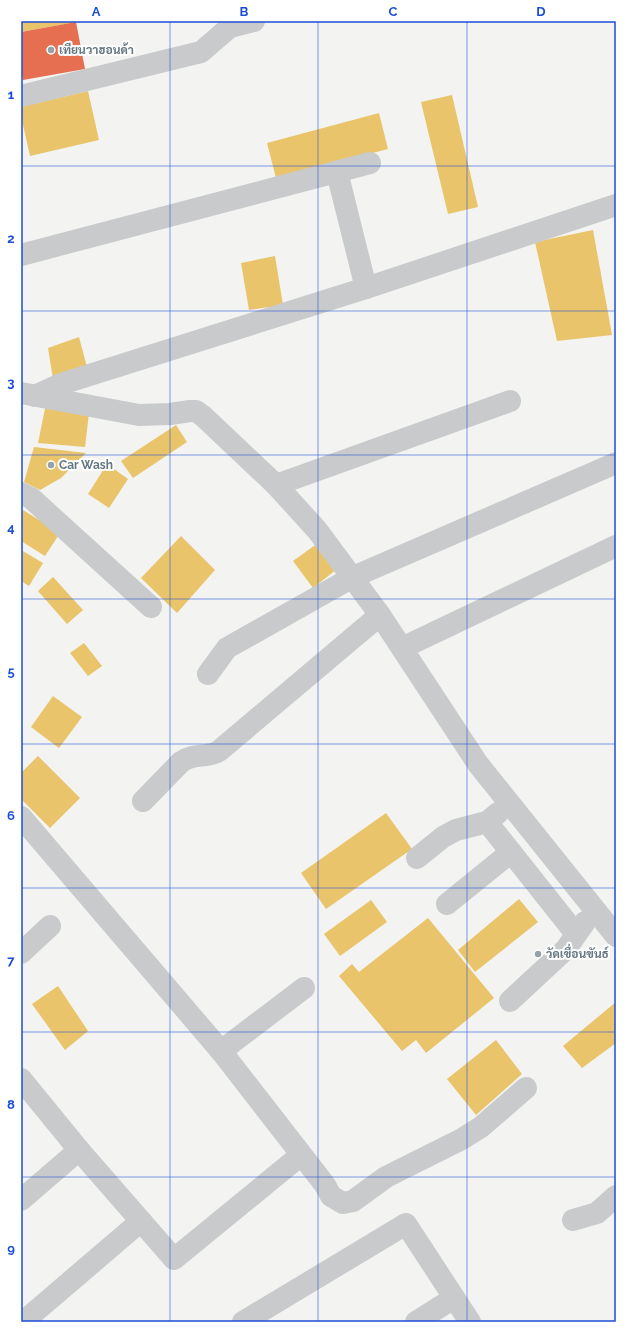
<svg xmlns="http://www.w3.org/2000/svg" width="637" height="1343" font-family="Raleway,Sarabun,sans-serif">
	<rect width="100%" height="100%" fill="#f3f3f1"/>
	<g fill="#e9c46a">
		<polygon points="21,21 77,21 77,22 21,32"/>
		<polygon points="88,91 99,140 30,156 21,116 21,107"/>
		<polygon points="452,95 478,207 448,214 421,102"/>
		<polygon points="379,113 388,149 276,178 267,143"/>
		<polygon points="593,230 612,335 557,341 535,242"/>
		<polygon points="275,256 283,305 249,310 241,263"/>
		<polygon points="79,337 88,371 53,379 48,348"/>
		<polygon points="46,404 89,413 85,447 38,443"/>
		<polygon points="176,425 187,442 133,478 121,461"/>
		<polygon points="34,447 86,453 61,478 40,490 24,482"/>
		<polygon points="107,464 128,479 109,508 88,494"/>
		<polygon points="23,510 60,533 45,556 21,541 21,514"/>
		<polygon points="181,536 215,570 177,613 141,578"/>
		<polygon points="318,543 337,569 313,588 293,561"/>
		<polygon points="21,550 43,563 29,586 21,581"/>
		<polygon points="53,577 83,610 67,624 38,591"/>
		<polygon points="84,643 102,666 88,676 70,653"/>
		<polygon points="53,696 82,717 59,748 31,727"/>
		<polygon points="38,756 80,798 50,828 21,799 21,773"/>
		<polygon points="386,813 412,849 326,909 301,873"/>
		<polygon points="519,899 538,922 475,972 458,950"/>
		<polygon points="371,900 387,922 340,956 324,934"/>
		<polygon points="428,918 494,998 426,1053 416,1040 402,1051 339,976 352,964 359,972"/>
		<polygon points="58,986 88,1031 65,1050 32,1004"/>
		<polygon points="616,1002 616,1043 582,1068 563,1046"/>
		<polygon points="496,1040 522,1074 476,1115 447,1079"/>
	</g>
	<polygon fill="#e76f51" points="76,22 85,69 23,80 21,68 21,32"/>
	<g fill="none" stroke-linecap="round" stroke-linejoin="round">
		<g stroke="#c8cacb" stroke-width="22">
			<polyline points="21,96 201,52 230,27 254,21"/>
			<polyline points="337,172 366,288"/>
			<polyline points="21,255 370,163"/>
			<polyline points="21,393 139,415 170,414 190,411 196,411 203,416 276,485 317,530 380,615 478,764 616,936"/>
			<polyline points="35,396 61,384 366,288 616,205"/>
			<polyline points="276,485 510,401"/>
			<polyline points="21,493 31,498 151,607"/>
			<polyline points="402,648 616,546"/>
			<polyline points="208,674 227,648 353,577 616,463"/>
			<path d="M143 801 181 762C195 752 205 759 219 751L380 615"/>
			<polyline points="21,817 221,1051 325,1185 331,1196 343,1203 353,1201 386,1177 462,1139 481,1127 526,1088"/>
			<polyline points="487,822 576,934"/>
			<polyline points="417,858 443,837 456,830 487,822 498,813"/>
			<polyline points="447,904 511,852"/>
			<polyline points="21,953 50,926"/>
			<polyline points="510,1001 566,949 585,922"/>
			<polyline points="221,1051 304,988"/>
			<polyline points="21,1079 79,1150 174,1259 301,1155"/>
			<polyline points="21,1200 79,1150"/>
			<polyline points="573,1220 597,1213 616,1196"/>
			<polyline points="23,1322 141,1221"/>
			<polyline points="243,1322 406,1224 470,1322"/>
			<polyline points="416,1322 454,1298"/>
		</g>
	</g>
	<path fill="none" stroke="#1d4ed8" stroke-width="1" stroke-opacity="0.55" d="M170 21V1322M318 21V1322M467 21V1322M21 166H616M21 311H616M21 455H616M21 599H616M21 744H616M21 888H616M21 1032H616M21 1177H616"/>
	<g fill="#96a2a8" stroke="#fff" stroke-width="1.5">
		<circle cx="51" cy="50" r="4"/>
		<circle cx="51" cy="465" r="4"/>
		<circle cx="538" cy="954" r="4"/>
	</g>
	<g text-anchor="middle" stroke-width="4" stroke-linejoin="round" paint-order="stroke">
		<g font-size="12" font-weight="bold" fill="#647681" stroke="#fff" text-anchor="start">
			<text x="59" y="54">เทียนวาฮอนด้า</text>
			<text x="59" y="469">Car Wash</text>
			<text x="546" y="958">วัดเขื่อนขันธ์</text>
		</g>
	</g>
	<rect width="637" height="1343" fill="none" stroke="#ffffff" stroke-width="44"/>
	<rect x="22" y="22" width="593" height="1299" fill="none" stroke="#1d4ed8" stroke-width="1.5"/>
	<g font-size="13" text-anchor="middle" font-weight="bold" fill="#1d4ed8">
		<text x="96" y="16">A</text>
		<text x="244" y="16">B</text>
		<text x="393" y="16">C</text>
		<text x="541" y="16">D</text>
		<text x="11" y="99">1</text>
		<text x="11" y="243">2</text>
		<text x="11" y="387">3</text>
		<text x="11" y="532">4</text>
		<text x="11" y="676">5</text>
		<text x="11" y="820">6</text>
		<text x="11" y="965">7</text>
		<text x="11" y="1109">8</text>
		<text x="11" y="1253">9</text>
	</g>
</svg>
